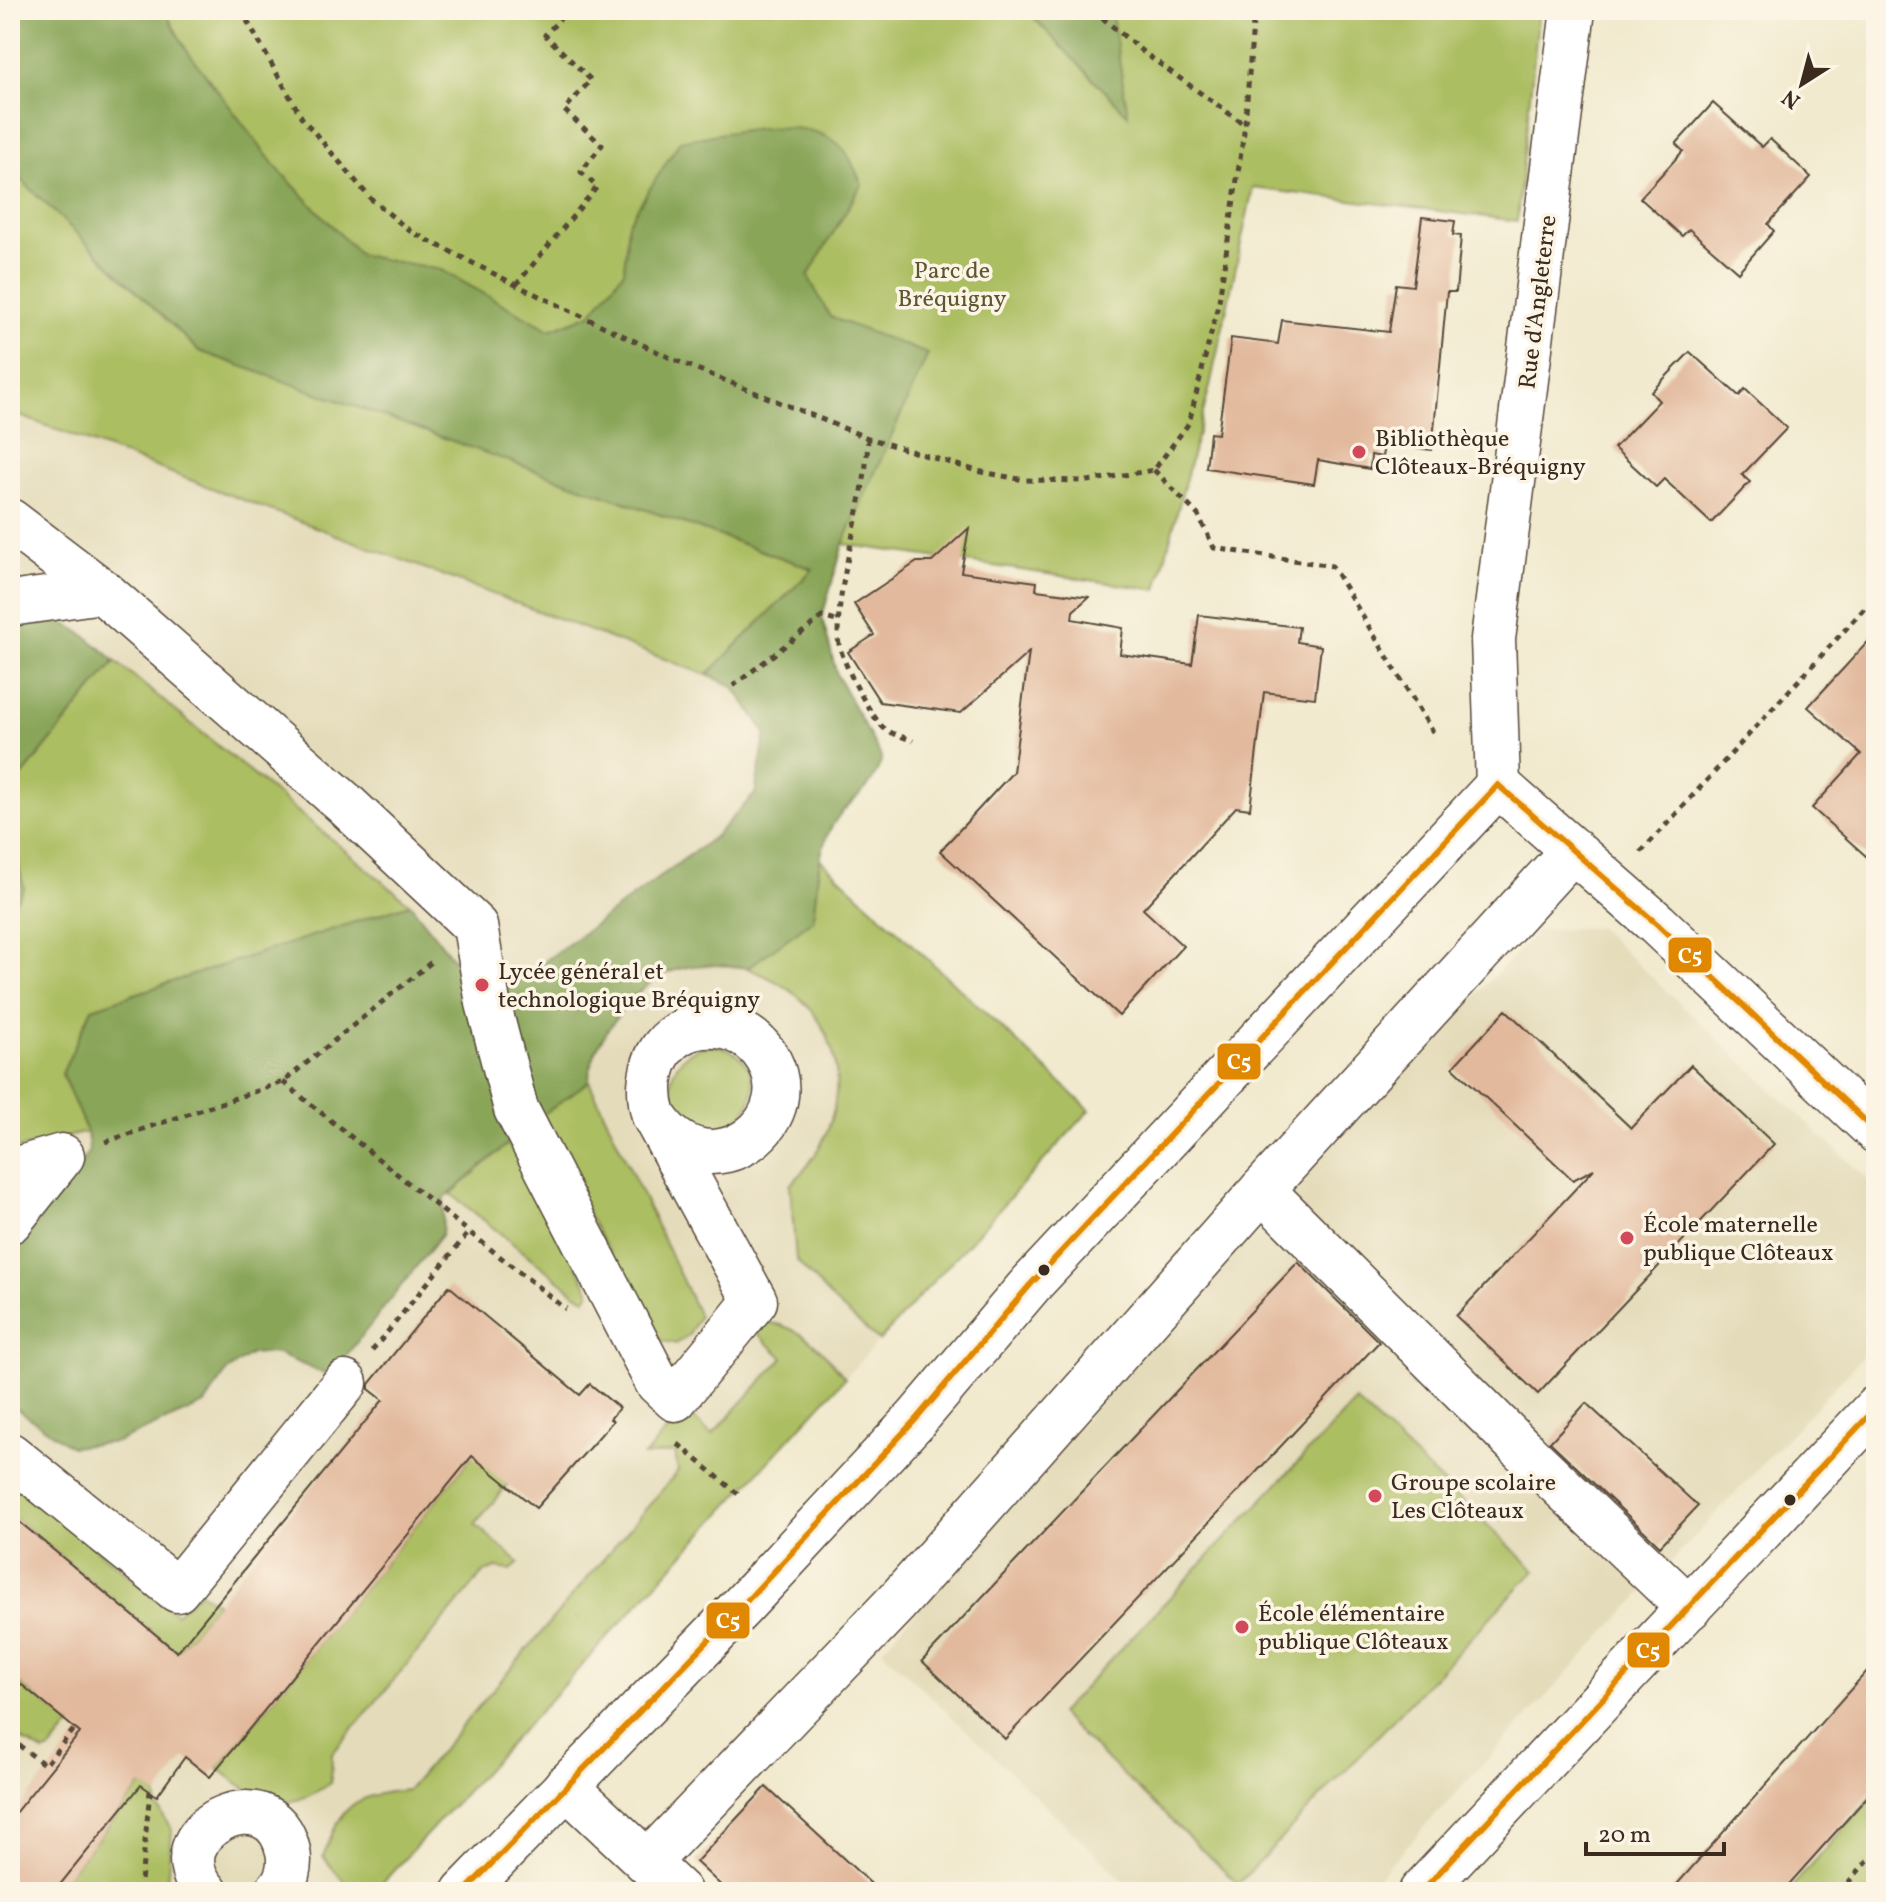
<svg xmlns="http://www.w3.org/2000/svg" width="1886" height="1902" font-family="Vollkorn,serif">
	<rect width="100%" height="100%" fill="#fcf5e5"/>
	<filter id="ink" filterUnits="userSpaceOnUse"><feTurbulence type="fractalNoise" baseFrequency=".0125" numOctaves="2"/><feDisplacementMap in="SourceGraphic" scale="16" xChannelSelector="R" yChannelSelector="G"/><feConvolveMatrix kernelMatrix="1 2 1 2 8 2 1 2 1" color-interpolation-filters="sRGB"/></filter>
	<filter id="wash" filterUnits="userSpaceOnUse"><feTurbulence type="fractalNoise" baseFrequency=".006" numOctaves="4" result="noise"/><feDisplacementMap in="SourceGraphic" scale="32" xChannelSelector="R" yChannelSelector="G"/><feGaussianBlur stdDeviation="1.8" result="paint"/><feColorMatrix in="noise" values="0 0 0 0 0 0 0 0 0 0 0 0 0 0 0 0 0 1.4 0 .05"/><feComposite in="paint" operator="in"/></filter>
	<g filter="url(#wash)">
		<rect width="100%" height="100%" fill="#f1eacf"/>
		<g fill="#e4dbba">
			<polygon points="10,144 843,544 822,617 820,859 1090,1110 374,1892 10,1892"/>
			<polygon points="1598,927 1876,1187 1876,1342 1364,1892 1136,1892 882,1650 1276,1202 1538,931"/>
		</g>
		<g fill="#acbe62" stroke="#747440" stroke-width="2">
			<polygon points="10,10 1539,10 1517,221 1253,188 1210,386 1157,590 843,544 195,324"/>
			<polygon points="10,169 199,351 813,569 707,675 10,412"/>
			<polygon points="115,661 410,904 92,1008 62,1074 87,1132 10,1151 10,910 24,888 10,830 10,791"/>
			<path d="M820 859 1090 1110 879 1341 835 1302 796 1260 790 1185C841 1138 856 1056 805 1003 788 986 769 977 747 968L813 920Z"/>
			<circle cx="712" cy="1087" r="41"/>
			<polygon points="589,1081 699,1316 689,1335 676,1344 660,1340 534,1121"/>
			<polygon points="513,1139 590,1292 586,1298 576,1294 451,1194"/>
			<path d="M766 1322C803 1327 823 1350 845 1378L374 1892H353L323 1857C342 1804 353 1795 408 1790L678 1471 675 1452 644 1456 685 1410 712 1435 783 1358 756 1332Z"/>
			<polygon points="1356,1401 1535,1570 1238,1884 1059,1714"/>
			<path d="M482 1444 517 1473 475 1524 519 1563 511 1570 496 1568 483 1573 332 1754 331 1782C281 1818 261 1801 217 1768Z"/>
			<polygon points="10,1479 176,1614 200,1592 217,1603 177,1652 10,1514"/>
			<polygon points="10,1675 71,1725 49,1751 43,1752 10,1733"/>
			<polygon points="142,1784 157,1796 157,1806 172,1830 166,1892 54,1892"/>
			<polygon points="1876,1792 1876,1892 1787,1892"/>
		</g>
		<g fill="#89a558" stroke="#62683b" stroke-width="2">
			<path d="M10 10H164L186 49 275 166 360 255 441 270 550 330 591 314 624 271 628 223 680 141C723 134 811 110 844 150 852 159 856 174 862 184L808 276 830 317 928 354 843 544 822 617 837 675 882 758C871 793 858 792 838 817 816 845 817 887 813 920L747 968C683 958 650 970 612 1024 600 1041 589 1060 589 1081L534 1121 444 1199 442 1234 330 1376 275 1353 251 1354 227 1371 205 1404 117 1442 71 1447 10 1404V1260L89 1151 87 1132 62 1074 92 1008 410 904 488 1003 714 837 755 794 766 733 733 686 707 675 813 569 199 351 10 169Z"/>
			<polygon points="1026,10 1111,10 1128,115"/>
			<path d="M10 617C67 619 72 623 115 661L10 791Z"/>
			<polygon points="10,831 24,888 10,910"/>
		</g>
		<g id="blocks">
			<g fill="#e2b99d">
				<polygon points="1713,103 1762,147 1770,139 1811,177 1768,224 1774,231 1738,272 1689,229 1682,236 1640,198 1683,151 1676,144"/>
				<polygon points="1422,217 1455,221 1453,235 1461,236 1456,292 1447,292 1432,450 1384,445 1382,457 1371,455 1370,469 1318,460 1314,484 1206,468 1210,433 1218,434 1231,338 1278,344 1282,320 1389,332 1396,284 1413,286"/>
				<polygon points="1690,352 1739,396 1745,389 1787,428 1742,475 1750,482 1711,523 1664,479 1656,487 1614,448 1659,401 1651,392"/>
				<polygon points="969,528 961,572 1037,582 1036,590 1089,597 1073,611 1072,619 1123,628 1120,654 1192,664 1199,615 1299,627 1297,642 1321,646 1315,698 1264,692 1250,809 1236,807 1143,909 1183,946 1119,1016 940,851 1013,772 1029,652 961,713 880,702 848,652 874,635 854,604 917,562 932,562"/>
				<polygon points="1876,633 1876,865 1812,808 1861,754 1808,707"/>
				<polygon points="1506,1010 1631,1128 1691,1065 1774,1144 1538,1394 1456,1316 1594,1169 1573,1180 1453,1067"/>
				<polygon points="1298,1262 1379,1342 1005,1739 922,1661"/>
				<polygon points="449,1286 580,1395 590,1384 619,1408 610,1419 613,1421 536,1508 472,1456 210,1777 185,1757 157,1796 141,1785 54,1892 21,1892 10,1883 10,1819 80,1733 10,1675 10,1514 177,1652 383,1400 369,1389 369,1384"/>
				<polygon points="1586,1403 1698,1506 1660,1546 1550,1442"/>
				<polygon points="1876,1661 1876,1787 1782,1892 1670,1892"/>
				<polygon points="766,1787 880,1892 728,1892 696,1862"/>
			</g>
		</g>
	</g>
	<g filter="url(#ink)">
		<use href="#blocks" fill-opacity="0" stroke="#564739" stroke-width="2"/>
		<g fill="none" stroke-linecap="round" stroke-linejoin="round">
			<g stroke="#564739" stroke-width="47">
				<g id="minor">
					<path d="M10 521 102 591 344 803 475 926 488 1003 516 1109 657 1382 675 1399 755 1301 654 1116C639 1066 667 1017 725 1027 740 1030 751 1038 761 1049 817 1117 707 1201 654 1116"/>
					<polyline points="10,604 102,591"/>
					<polyline points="1498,785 1493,639 1573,10"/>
					<polyline points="1498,785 1657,924 1876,1131"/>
					<polyline points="10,1171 62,1156 10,1221"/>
					<polyline points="1262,1190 1522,1449 1689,1608"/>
					<polyline points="10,1455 177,1590 345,1383"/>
					<polyline points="566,1786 679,1892"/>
					<polyline points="648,1862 897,1602 1262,1190 1573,850"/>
					<path d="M206 1892C152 1833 271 1771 288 1851 291 1866 287 1882 276 1892"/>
					<polyline points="464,1892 743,1605 917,1418 1030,1285 1498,785"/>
					<polyline points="1421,1892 1876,1408"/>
				</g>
			</g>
			<g stroke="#564739" stroke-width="5" stroke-dasharray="6 6" stroke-linecap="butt">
				<polyline points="241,10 302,118 371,199 410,231 516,285 677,361 868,438 977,471 1024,480 1088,481 1154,470 1189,423 1219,301 1245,125 1254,10"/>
				<polyline points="1093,10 1143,52 1244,124"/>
				<polyline points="516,285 597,187 581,172 602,145 564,110 591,80 545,35 568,10"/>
				<path d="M868 438C866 505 838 570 838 637 838 655 870 717 885 729 892 734 904 737 913 741"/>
				<polyline points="1154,470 1198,515 1214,548 1332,566 1433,732"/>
				<polyline points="733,686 822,617 840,622"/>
				<polyline points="1641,852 1876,596"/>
				<polyline points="283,1082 469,1232"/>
				<polyline points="105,1142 283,1082 434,960"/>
				<polyline points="372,1351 469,1232 566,1309"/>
				<polyline points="678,1444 738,1494"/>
				<polyline points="10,1749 16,1743 45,1765 75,1728"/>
				<polyline points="140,1892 150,1791"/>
				<polyline points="1840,1892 1876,1851"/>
			</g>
			<use href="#minor" stroke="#fff" stroke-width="44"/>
			<g stroke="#fcf5e5" stroke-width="12">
				<g id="bus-1">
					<polyline points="1498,785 1657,924 1876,1131"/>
					<polyline points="464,1892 743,1605 917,1418 1030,1285 1498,785"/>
					<polyline points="1421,1892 1876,1408"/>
				</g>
			</g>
			<use href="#bus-1" stroke="#e18803" stroke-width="6"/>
		</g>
	</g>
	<g fill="#d1495b" stroke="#fcf5e5" stroke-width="3">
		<circle cx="1359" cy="452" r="8"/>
		<circle cx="482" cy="985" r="8"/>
		<circle cx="1627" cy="1238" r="8"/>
		<circle cx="1375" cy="1496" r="8"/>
		<circle cx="1242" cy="1627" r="8"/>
	</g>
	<g fill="#3b2a1e" stroke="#fcf5e5" stroke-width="3">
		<circle cx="1044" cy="1270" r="7"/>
		<circle cx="1790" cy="1500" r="7"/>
	</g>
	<g text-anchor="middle" stroke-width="7" stroke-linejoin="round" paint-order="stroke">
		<g font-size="24" fill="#5d5632" stroke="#fcf5e5">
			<text x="952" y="278">Parc de<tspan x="952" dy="28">Bréquigny</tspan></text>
		</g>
		<g font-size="24" fill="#3b2a1e" stroke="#fcf5e5">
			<text transform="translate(1537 302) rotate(-83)" y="8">Rue d'Angleterre</text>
		</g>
		<g font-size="24" fill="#3b2a1e" stroke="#fcf5e5" text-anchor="start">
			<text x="1375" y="446">Bibliothèque<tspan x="1375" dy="28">Clôteaux-Bréquigny</tspan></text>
			<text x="498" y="979">Lycée général et<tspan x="498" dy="28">technologique Bréquigny</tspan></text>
			<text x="1643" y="1232">École maternelle<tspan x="1643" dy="28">publique Clôteaux</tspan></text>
			<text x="1391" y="1490">Groupe scolaire<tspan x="1391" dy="28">Les Clôteaux</tspan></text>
			<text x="1258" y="1621">École élémentaire<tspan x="1258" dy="28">publique Clôteaux</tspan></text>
		</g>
	</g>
	<g stroke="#fcf5e5" stroke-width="3">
		<rect x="1667" y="936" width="46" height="38" rx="8" fill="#e18803"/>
		<rect x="1216" y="1042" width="46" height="39" rx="8" fill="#e18803"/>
		<rect x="705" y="1601" width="46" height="39" rx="8" fill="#e18803"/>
		<rect x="1626" y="1631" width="45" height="38" rx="8" fill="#e18803"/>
	</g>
	<g font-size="22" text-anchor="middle" font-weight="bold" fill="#fff">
		<text x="1690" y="963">C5</text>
		<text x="1239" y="1069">C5</text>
		<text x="728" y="1628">C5</text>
		<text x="1648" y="1658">C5</text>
	</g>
	<rect width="1886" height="1902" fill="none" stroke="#fcf5e5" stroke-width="40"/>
	<g transform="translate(1802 84) rotate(216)" stroke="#fcf5e5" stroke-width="6" paint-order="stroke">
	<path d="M0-6L14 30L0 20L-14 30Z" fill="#3b2a1e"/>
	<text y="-12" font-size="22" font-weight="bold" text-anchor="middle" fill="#3b2a1e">N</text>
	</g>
	<path d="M1586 1842v12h138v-12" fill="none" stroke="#3b2a1e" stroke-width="4"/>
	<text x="1598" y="1842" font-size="24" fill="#3b2a1e" stroke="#fcf5e5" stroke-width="6" paint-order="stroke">20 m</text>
</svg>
